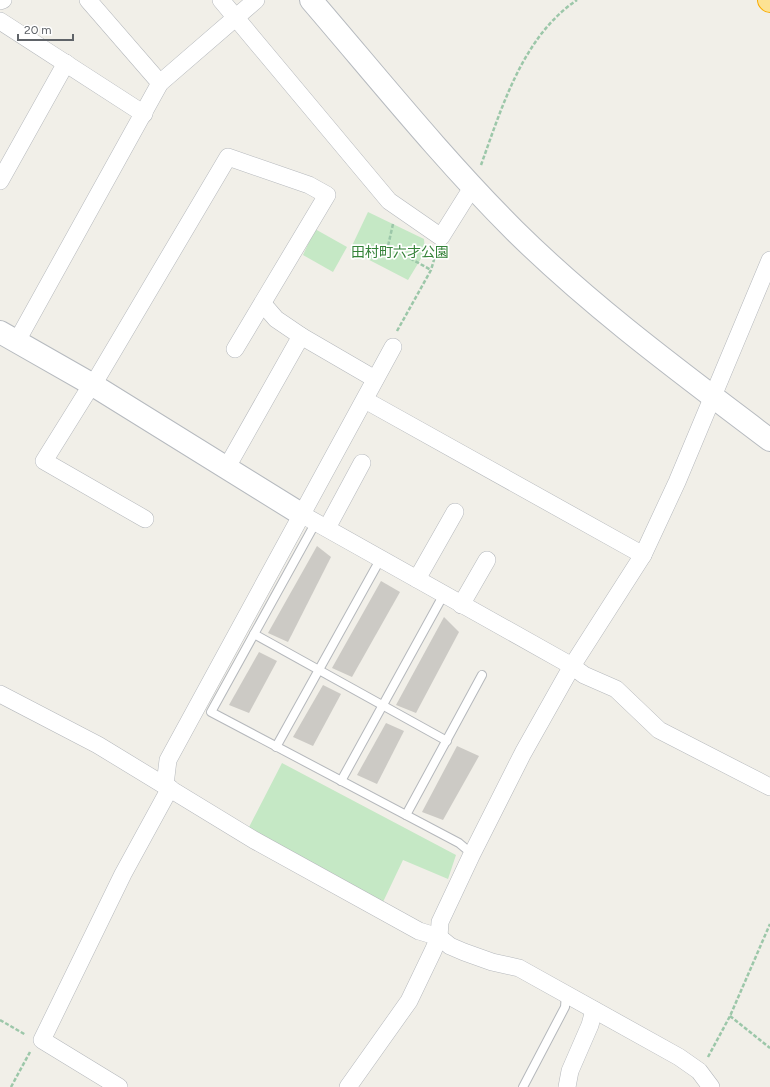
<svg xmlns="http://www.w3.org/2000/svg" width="770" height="1087" font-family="Figtree,'Noto Sans JP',sans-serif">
	<rect width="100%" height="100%" fill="#f1efe8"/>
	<g fill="#c5e8c5">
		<polygon points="368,212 424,239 425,252 408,280 350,250"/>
		<polygon points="315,229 347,247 333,272 303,255"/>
		<polygon points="282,763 456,855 448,879 403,860 383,902 247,831"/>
	</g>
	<g fill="#cccac5">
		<polygon points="317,546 331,557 288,642 268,633"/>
		<polygon points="381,581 400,592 352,677 332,668"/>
		<polygon points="444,617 459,632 416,713 396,705"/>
		<polygon points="259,652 277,661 249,713 229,705"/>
		<polygon points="323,685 341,694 313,746 293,737"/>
		<polygon points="386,723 404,731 377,784 357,775"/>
		<polygon points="457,746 479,756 443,820 422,812"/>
	</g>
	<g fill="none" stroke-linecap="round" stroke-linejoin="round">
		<g stroke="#b5b8bc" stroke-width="10">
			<g id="lane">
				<polyline points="316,522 211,712 459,843 472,854"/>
				<polyline points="254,634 447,741"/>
				<polyline points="276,747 381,558"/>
				<polyline points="341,781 444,594"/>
				<polyline points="406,815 482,675"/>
				<polyline points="523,1087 565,1007 566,994"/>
			</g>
		</g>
		<g stroke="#b5b8bc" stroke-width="18">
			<g id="street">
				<polyline points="88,0 160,83"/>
				<polyline points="221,0 389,201 441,237 473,186"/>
				<polyline points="0,1 3,0"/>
				<polyline points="0,21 144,114"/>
				<polyline points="0,181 66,63"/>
				<polyline points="301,336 375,379"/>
				<polyline points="17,341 160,83 256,0"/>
				<polyline points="92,384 44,461 145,519"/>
				<polyline points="93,385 228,157 309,185 327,195 235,349"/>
				<polyline points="365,400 643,555"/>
				<polyline points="227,467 301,336 276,319 263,304"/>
				<polyline points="301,514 572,666 584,675 616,689 659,730 770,787"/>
				<polyline points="327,528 362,463"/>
				<polyline points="417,579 455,512"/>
				<polyline points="461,605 487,560"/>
				<polyline points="0,694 98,745 254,840 419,931 439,937 450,946 464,952 492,962 519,968 679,1057 699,1071 711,1087"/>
				<polyline points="165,785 168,760 393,347"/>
				<polyline points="119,1087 42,1040 123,874 170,788"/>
				<polyline points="348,1087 409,1001 433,951 439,937 440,922 472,854 523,753 572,666 643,555 677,482 770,260"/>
				<polyline points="567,1087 570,1071 590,1025 594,1010"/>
			</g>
		</g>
		<g stroke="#b6babf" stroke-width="24">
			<g id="secondary">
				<path d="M311 0C378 78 442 158 515 231 593 308 683 374 770 440"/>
				<polyline points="0,332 93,385 301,514"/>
			</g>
		</g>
		<g stroke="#f9ab00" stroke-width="24">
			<polyline id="highway" points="769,0 770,1"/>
		</g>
		<g stroke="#9cc7a9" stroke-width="2.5" stroke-dasharray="4 2" stroke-linecap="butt">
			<path d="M481 165C502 107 523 36 577 0"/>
			<polyline points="393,224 388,246 431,270"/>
			<polyline points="397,331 431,270 436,253"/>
			<polyline points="730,1016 770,1048"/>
			<polyline points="0,1020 26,1035"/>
			<polyline points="708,1057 730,1016 770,924"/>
			<polyline points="11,1087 30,1052"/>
		</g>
		<use href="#lane" stroke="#fff" stroke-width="8"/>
		<use href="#street" stroke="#fff" stroke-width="17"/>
		<use href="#secondary" stroke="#fff" stroke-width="22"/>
		<use href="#highway" stroke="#fde293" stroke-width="22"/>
	</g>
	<g text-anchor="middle" stroke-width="3.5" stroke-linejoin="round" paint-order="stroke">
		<g font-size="14" fill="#348238" stroke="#fff">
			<text x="400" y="257">田村町六才公園</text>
		</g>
	</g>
	<path d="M18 34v6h55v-6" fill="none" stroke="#5f6368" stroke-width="2"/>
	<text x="24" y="34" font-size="12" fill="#5f6368" stroke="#ffffff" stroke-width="3" paint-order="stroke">20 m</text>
</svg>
